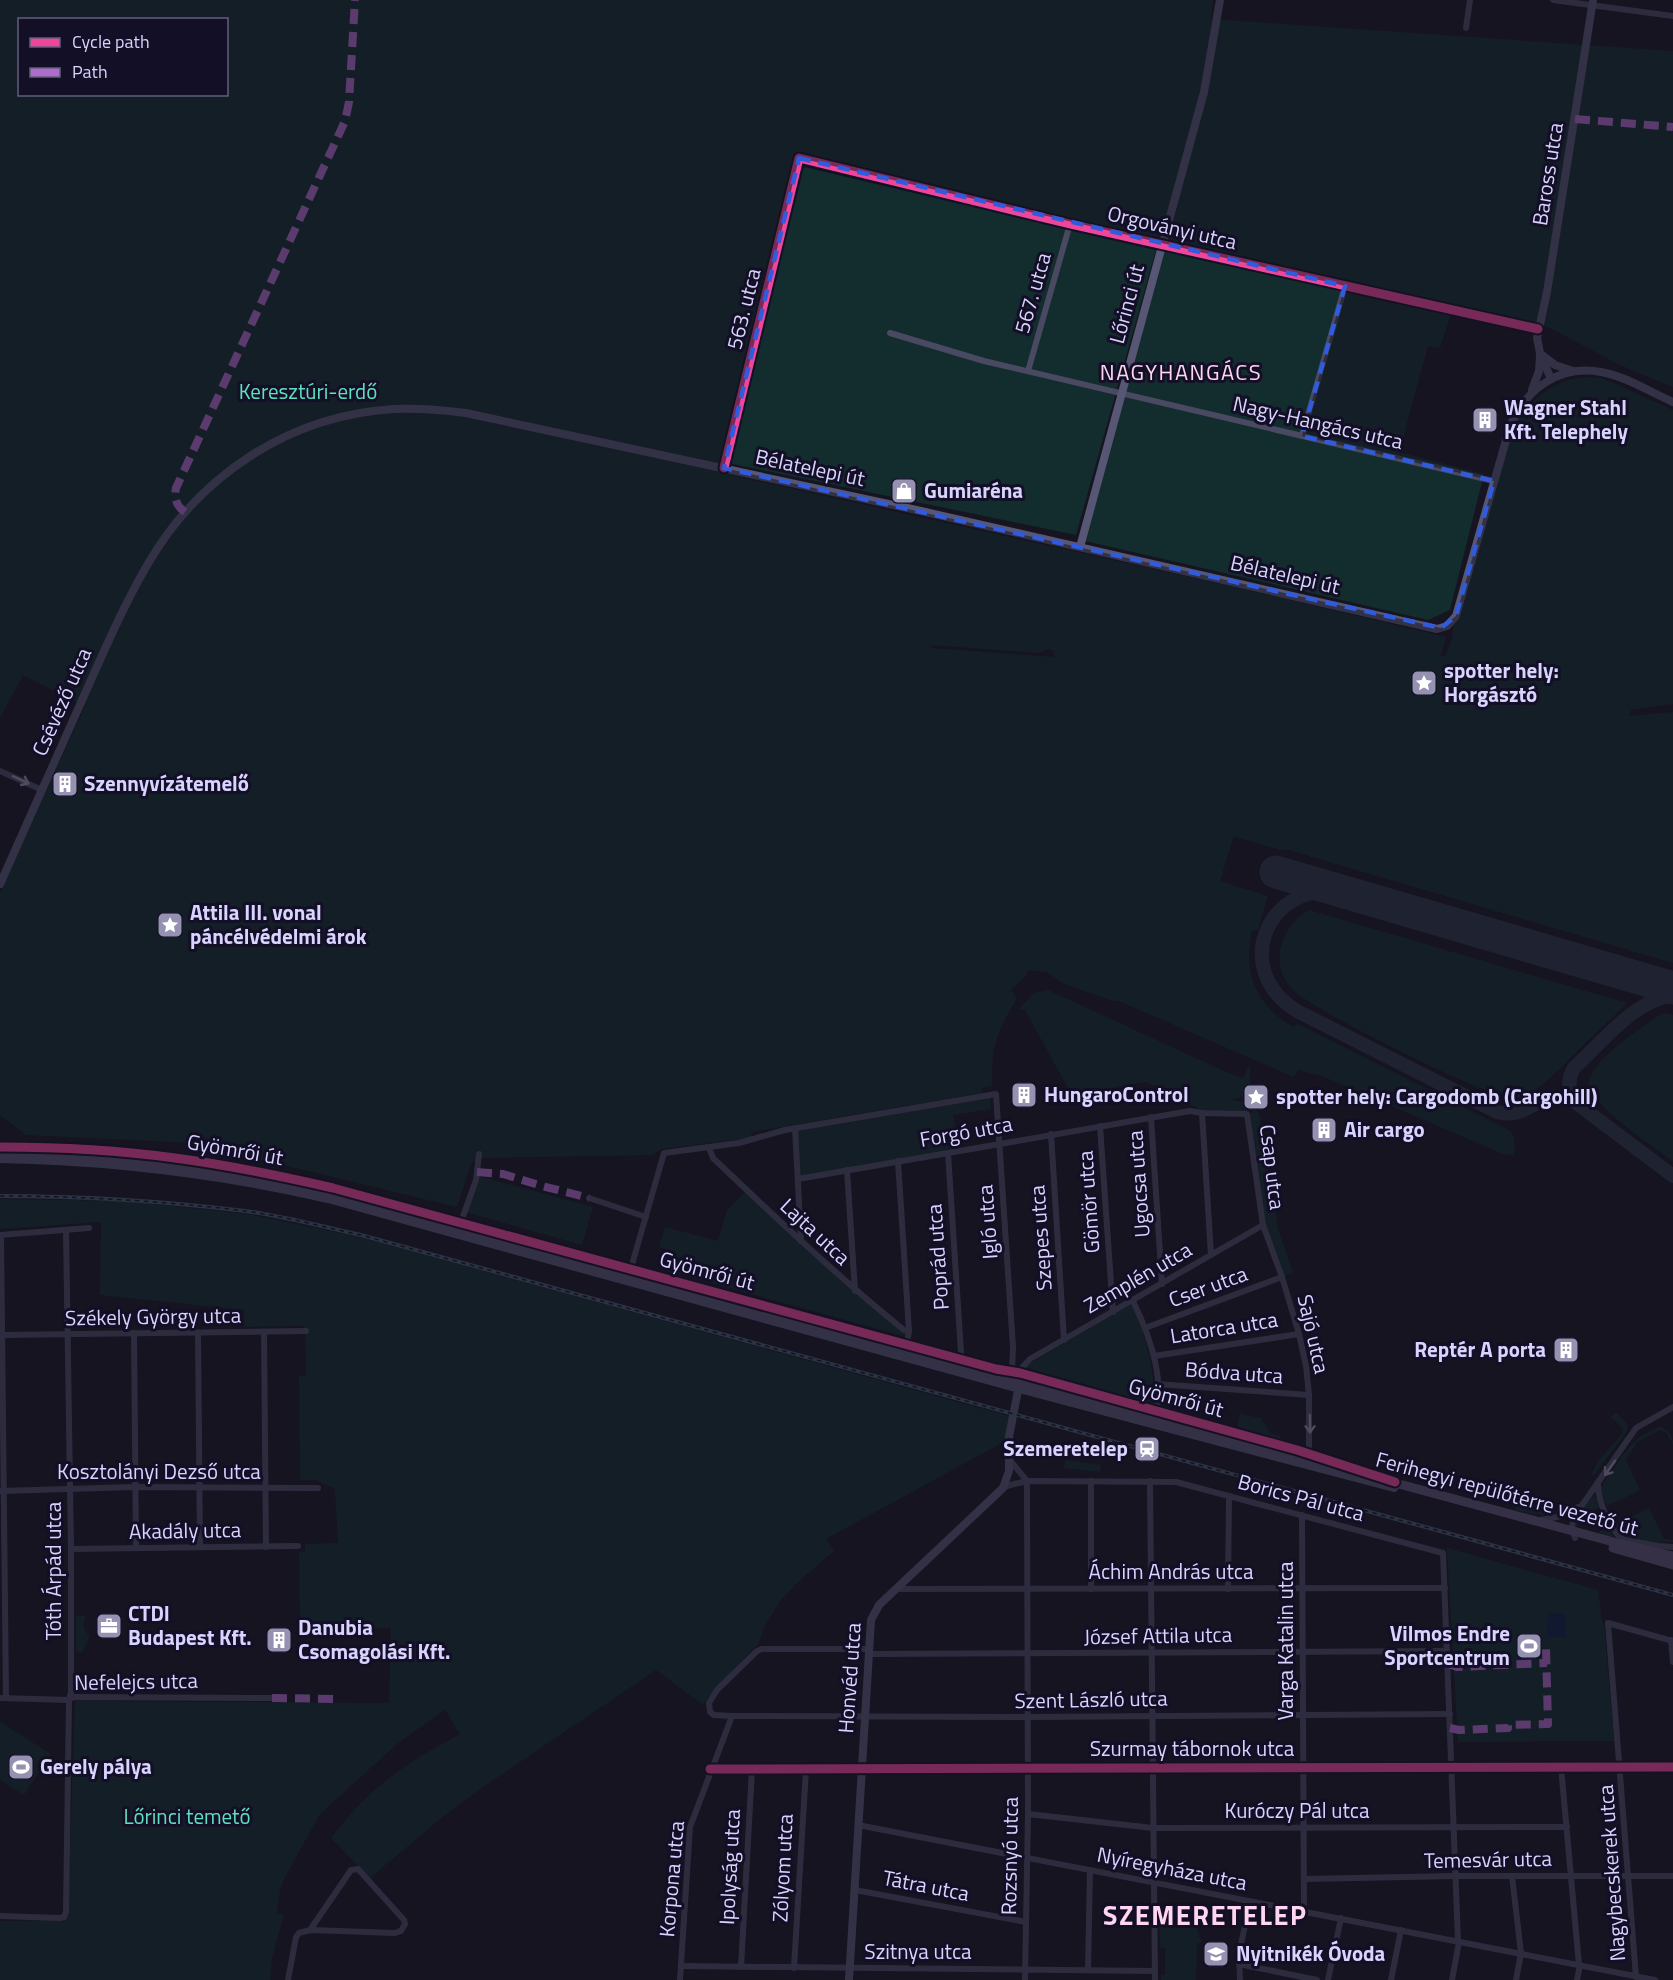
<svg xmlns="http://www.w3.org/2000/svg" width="1673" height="1980" font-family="'Titillium Web',sans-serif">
	<rect width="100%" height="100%" fill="#161421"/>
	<g fill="#132c2d" fill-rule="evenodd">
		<path d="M0 0H1213L1211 19 1673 51V387L1620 365 1550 328 1533 323 1173 244 796 154 717 472 1234 587 1438 635 1446 637 1440 657 1446 655 1453 636V626L1460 618 1514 423C1534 396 1564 372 1600 378 1608 380 1615 384 1622 387 1639 395 1656 402 1673 410V704L1631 710 1629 716 1673 712V963L1285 849 1284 851 1234 836 1220 881 1268 896 1257 931H1252C1242 972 1256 1005 1293 1027L1298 1024 1511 1131 1514 1138 1515 1151 1512 1155 1503 1154 1322 1076 1298 1070 1294 1077 1119 1001H1113L1062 983 1049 973 1029 970 1026 976 1011 990 1017 998C997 1032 991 1045 992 1086L982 1088V1093L751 1132 752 1138 661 1149 653 1155 478 1158 471 1164 457 1207 259 1159 239 1145 26 1135 0 1115V893L85 706 23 675 0 718ZM20 20H226V94H20ZM931 645 1039 653 1049 649 1054 651V657L932 648Z"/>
		<polygon points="804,167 1156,250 1076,535 728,463"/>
		<polygon points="1165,250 1451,314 1440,348 1428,346 1399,452 1484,474 1450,610 1428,620 1085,541"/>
		<path d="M1309 910 1627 1003C1610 1020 1592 1037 1574 1054 1558 1069 1540 1092 1518 1098 1497 1104 1313 1010 1293 990 1268 965 1281 926 1309 910Z"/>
		<polygon points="1048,990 1226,1072 1243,1078 1250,1064 1250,1095 1230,1100 1255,1103 1251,1109 1245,1111 1201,1110 1146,1082 1072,1095 1025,1010 1019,1009 1034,993"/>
		<path d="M1664 1013 1673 1015V1161C1657 1149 1582 1100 1589 1080 1597 1056 1636 1032 1656 1017Z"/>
		<polygon points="990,1098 991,1109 953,1115 959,1148 800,1176 797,1131"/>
		<polygon points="1254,1110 1256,1110 1259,1114 1278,1229 1293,1273 1285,1276 1265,1224 1250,1114"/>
		<polygon points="478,1176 593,1207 582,1245 466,1212"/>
		<polygon points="745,1192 846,1285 905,1333 907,1337 664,1270 670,1250 659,1247 665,1227 718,1241 727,1210"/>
		<path d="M0 1199 125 1201 247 1214 360 1237 1009 1416V1439L826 1539 834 1551 798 1582 780 1601 764 1627 759 1643 713 1691 703 1705 656 1670 480 1789 446 1814 370 1878 331 1838C371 1786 403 1765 460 1734L445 1709 397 1744 320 1814 285 1877 280 1889 277 1913 284 1914 272 1958 270 1980H0V1921L60 1920 68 1914 75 1701 389 1703 391 1628 300 1631 299 1552H305V1544L338 1543 335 1489 315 1480H300L299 1376 306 1375 305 1326 244 1327V1310L100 1295 101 1222 0 1229Z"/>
		<path d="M1132 1304C1146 1337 1155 1369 1155 1405L1027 1368 1025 1366Z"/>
		<polygon points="1616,1412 1627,1424 1627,1431 1594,1475 1591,1475 1599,1460 1622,1434 1623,1428 1611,1417"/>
		<polygon points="1240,1414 1261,1418 1271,1434 1281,1436 1280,1441 1237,1428"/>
		<path d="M1660 1427C1669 1429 1673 1436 1673 1445L1667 1433 1660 1430 1637 1442 1626 1460 1640 1490 1607 1506 1601 1493V1487C1619 1463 1630 1436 1660 1427Z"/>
		<polygon points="1065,1460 1101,1465 1100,1472 1064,1468"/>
		<path d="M1524 1490 1537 1503 1548 1508 1544 1515 1515 1511 1516 1505C1523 1503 1529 1510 1536 1508L1528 1504 1520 1493Z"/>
		<path d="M1594 1496 1601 1507 1578 1518 1577 1527 1597 1533 1609 1527 1613 1538 1576 1528C1573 1515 1584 1505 1594 1496Z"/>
		<path d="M1649 1508 1664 1539 1673 1540V1542C1655 1541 1619 1546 1616 1524Z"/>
		<polygon points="1447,1548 1598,1590 1602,1622 1604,1625 1614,1741 1458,1742"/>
		<path d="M76 1616H86C83 1625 82 1630 90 1636L82 1653 76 1651Z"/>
		<polygon points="0,1722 51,1754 24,1795 0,1780"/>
		<polygon points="1159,1912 1178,1917 1179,1914 1183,1916 1184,1918 1197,1921 1197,1932 1202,1941 1197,1944 1196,1980 1161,1980 1161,1975 1165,1975 1165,1948 1160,1947"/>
	</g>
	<polygon fill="#0d2144" points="1548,1613 1566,1613 1566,1637 1547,1637"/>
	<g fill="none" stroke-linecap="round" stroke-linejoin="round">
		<g stroke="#2c3646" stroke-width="14">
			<path d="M1345 892C1264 879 1230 973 1299 1012L1497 1112C1529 1121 1537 1089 1571 1099L1673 1176"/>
			<path d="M1577 1103C1568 1092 1567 1080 1574 1068 1602 1042 1634 1001 1673 995"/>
		</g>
		<polyline stroke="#2c3646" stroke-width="33" points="1276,872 1673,988"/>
		<g stroke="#4a4962" stroke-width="6">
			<polyline points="1553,0 1673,16"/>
			<polyline points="1466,28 1470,0"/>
			<polyline points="890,333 984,361 1494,481"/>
			<polyline points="1028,371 1070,224"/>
			<polyline points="1302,436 1345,286"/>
			<polyline points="724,468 799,158 1070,224 1538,329"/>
			<polyline points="0,771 42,790"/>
			<polyline points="1202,1113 1211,1255"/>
			<polyline points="1151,1117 1162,1284"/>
			<polyline points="1100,1126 1113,1312"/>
			<polyline points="795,1128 801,1241"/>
			<polyline points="1051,1134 1064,1340"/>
			<path d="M709 1148 713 1158C775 1217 837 1276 904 1330L909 1331"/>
			<polyline points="948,1153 961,1352 960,1358"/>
			<polyline points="898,1161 909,1331 907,1343"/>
			<polyline points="847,1170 855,1291"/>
			<polyline points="798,1179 1190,1111 1202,1113 1247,1114 1263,1225 1282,1277 1299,1334 1306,1366 1309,1395 1309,1453"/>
			<polyline points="589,1198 646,1217"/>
			<polyline points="461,1222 476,1180 479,1154"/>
			<polyline points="0,1235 89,1228"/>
			<polyline points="1,1235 6,1698"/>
			<polyline points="631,1268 664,1153 739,1143 785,1130 996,1094 1013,1347 1012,1372"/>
			<path d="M1133 1301C1148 1332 1165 1376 1156 1412"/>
			<polyline points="1145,1328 1282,1277"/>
			<polyline points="264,1332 266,1547"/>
			<polyline points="134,1333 136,1548"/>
			<polyline points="198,1333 200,1547"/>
			<polyline points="1,1335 306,1331"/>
			<polyline points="1154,1356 1299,1334"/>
			<polyline points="1020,1370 1030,1359 1263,1225"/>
			<polyline points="1157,1384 1309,1395"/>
			<polyline points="1009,1459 1027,1481"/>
			<polyline points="1091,1481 1091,1589"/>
			<polyline points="1150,1481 1155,1980"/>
			<path d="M1598 1485C1598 1500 1610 1532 1624 1540L1659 1546 1673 1547"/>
			<polyline points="1003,1488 1010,1485 1027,1481 1176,1482 1443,1553 1458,1941"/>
			<polyline points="1,1491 134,1487 318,1488"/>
			<polyline points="1302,1515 1304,1910"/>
			<polyline points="1540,1520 1557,1517 1578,1507"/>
			<polyline points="1575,1538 1572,1530 1573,1518 1636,1428 1673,1407"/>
			<polyline points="71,1549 298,1546"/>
			<polyline points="897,1589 1445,1588"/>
			<polyline points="1228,1589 1229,1496"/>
			<polyline points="1671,1640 1673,1662"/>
			<polyline points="869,1649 762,1649 757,1651 717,1690 709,1703 710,1712 714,1715 732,1716 1028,1717 1450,1714"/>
			<polyline points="869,1654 1447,1651"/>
			<polyline points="0,1698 69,1700 73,1697 272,1698"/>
			<polyline points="1561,1767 1579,1965"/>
			<polyline points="710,1769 1673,1767"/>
			<polyline points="1028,1814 1153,1828 1567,1827"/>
			<polyline points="858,1825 1655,1980"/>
			<polyline points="1512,1876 1521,1953 1516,1980"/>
			<polyline points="1304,1879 1456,1876 1673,1876"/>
			<polyline points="855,1890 1026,1922"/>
			<polyline points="0,1916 60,1918 64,1917 66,1912 69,1700 71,1692 71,1549 66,1230"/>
			<polyline points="1239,1964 1317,1980"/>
			<polyline points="681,1966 1155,1971"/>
			<polyline points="741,1967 752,1769"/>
			<polyline points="794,1968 806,1769"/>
			<polyline points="1088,1970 1090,1870"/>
			<polyline points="1636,1977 1608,1623 1673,1641"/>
			<polyline points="288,1980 296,1937 299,1933 310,1930 395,1933 401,1931 405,1924 404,1920 358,1869 351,1870 349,1873 310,1930"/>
			<polyline points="680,1980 690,1827 732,1716"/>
			<polyline points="1025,1980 1028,1814 1027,1481"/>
			<polyline points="1240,1980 1239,1954 1250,1901"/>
			<polyline points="1328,1980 1341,1918"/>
			<polyline points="1391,1980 1401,1930"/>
			<polyline points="1452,1980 1459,1942"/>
			<polyline points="1577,1980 1580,1965"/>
		</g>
		<g stroke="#575674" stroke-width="8">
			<polyline points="1542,355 1555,365 1573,371"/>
			<polyline points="1551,379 1540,353 1537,338 1547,292 1593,0"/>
			<polyline points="1532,390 1539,371 1540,356"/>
			<polyline points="1080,547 1204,92 1220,0"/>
			<path d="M0 884C31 816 60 748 91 680 109 640 127 599 149 562 201 474 291 415 394 409 418 408 442 410 466 413L921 511 1437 629 1447 626 1456 616 1510 426C1526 390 1558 364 1601 372 1625 376 1650 392 1673 402"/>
			<path d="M0 1147C58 1147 117 1150 175 1158 228 1165 281 1176 333 1188L996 1369 1020 1373 1297 1450 1355 1468"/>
			<path d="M0 1159C111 1161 219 1174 328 1199L1019 1389 1394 1488"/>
			<polyline points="849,1980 871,1620 879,1605 1003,1488 1009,1471 1009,1437 1019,1385"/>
		</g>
		<g stroke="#5e5373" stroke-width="9">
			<path d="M0 1153C122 1154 240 1172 359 1201L838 1331"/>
			<polyline points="1155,1418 1621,1544 1673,1556"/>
			<polyline points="1613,1548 1673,1565"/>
		</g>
		<g stroke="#43596b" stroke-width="4">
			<path id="rail" d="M0 1196C82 1196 164 1201 245 1211 284 1216 323 1227 361 1235L1673 1595"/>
		</g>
		<use href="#rail" stroke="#130f26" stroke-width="1.5" stroke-dasharray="4.5" stroke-linecap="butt"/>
		<polyline stroke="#5e5373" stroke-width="9" points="838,1331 1155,1418"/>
		<g stroke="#b06ccc" stroke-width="8" stroke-dasharray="15 8" stroke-linecap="butt">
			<polyline points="1575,119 1673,127"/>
			<path d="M185 512C176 506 174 498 176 488L345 121 349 102 355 0"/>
			<polyline points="477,1172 503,1174 542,1186 589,1198"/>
			<polyline points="1448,1664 1457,1667 1547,1663"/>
			<polyline points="272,1698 334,1699"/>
			<polyline points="1450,1728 1459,1730 1508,1728 1508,1725 1548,1724 1546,1648"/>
		</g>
		<g stroke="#130f26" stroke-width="13">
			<g id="cycleway">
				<polyline points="724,468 799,158 1070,224 1538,329"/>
				<path d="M0 1147C58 1147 117 1150 175 1158 228 1165 281 1176 333 1188L996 1369 1020 1373 1297 1450 1395 1482"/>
				<polyline points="710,1769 1673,1767"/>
			</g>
		</g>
		<use href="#cycleway" stroke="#ed469a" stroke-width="9"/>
	</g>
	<defs><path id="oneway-shaft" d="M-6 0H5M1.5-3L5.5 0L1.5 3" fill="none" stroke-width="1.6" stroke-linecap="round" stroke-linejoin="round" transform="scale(1.5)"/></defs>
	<g stroke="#928eb0">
		<use href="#oneway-shaft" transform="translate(21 780) rotate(25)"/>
		<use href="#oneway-shaft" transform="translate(1310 1424) rotate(89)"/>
		<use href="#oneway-shaft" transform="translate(1610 1468) rotate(125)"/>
	</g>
	<path d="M0 0H1673V1980H0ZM799 158 1345 286 1302 436 1494 481 1456 616 1441 628 724 468Z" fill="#161421" fill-opacity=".55" fill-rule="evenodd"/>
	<path fill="none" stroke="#305bdc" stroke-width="4.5" stroke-dasharray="12 8" stroke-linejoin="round" d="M799 158 1345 286 1302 436 1494 481 1456 616 1441 628 724 468Z"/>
	<defs>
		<g id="building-square" transform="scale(1.35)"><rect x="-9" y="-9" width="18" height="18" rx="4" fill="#9591b1" stroke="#130f26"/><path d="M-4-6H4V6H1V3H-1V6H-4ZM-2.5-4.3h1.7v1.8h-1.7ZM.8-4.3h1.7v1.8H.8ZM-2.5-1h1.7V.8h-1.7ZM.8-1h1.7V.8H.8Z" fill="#fff"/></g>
		<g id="shop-square" transform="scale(1.35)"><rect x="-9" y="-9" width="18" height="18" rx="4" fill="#9591b1" stroke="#130f26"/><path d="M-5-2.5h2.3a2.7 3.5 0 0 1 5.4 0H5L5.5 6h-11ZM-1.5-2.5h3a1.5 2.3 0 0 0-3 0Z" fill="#fff"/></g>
		<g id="sight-square" transform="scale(1.35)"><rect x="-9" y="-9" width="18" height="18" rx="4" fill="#9591b1" stroke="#130f26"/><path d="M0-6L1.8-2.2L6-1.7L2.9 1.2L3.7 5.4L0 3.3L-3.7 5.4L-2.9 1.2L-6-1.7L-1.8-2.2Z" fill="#fff"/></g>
		<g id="station-square" transform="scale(1.35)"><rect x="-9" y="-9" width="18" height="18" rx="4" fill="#9591b1" stroke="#130f26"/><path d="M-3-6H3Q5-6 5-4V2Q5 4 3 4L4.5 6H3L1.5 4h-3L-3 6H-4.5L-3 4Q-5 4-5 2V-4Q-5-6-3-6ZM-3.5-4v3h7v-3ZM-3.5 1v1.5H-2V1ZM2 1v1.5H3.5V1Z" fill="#fff"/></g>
		<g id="office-square" transform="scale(1.35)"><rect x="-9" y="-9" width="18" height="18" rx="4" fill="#9591b1" stroke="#130f26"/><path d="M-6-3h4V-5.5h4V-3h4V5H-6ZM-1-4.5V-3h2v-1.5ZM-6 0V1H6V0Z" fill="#fff"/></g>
		<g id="stadium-square" transform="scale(1.35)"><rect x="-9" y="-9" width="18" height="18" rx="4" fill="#9591b1" stroke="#130f26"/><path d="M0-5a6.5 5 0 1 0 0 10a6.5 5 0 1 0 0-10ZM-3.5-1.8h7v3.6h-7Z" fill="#fff"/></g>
		<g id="school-square" transform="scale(1.35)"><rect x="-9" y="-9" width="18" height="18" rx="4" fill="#9591b1" stroke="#130f26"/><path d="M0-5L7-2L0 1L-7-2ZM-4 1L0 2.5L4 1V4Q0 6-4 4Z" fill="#fff"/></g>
	</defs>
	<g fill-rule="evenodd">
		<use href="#building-square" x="1485" y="420"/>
		<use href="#shop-square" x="904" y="491"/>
		<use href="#sight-square" x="1424" y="683"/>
		<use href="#building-square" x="65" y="784"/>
		<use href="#sight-square" x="170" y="925"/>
		<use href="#building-square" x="1024" y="1095"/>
		<use href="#sight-square" x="1256" y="1097"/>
		<use href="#building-square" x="1324" y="1130"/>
		<use href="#building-square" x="1566" y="1350"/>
		<use href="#station-square" x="1147" y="1449"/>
		<use href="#office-square" x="109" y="1626"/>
		<use href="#building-square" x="279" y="1640"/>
		<use href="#stadium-square" x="1529" y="1646"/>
		<use href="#stadium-square" x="21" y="1767"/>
		<use href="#school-square" x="1216" y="1954"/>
	</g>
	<g text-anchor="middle" stroke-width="6" stroke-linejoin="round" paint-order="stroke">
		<g font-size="21" fill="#d9d4ff" stroke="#130f26">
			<text transform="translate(1548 174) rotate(-81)" y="7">Baross utca</text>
			<text transform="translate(1172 228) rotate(13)" y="7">Orgoványi utca</text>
			<text transform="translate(1033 293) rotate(-74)" y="7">567. utca</text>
			<text transform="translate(1127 304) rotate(-75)" y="7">Lőrinci út</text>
			<text transform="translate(744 309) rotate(-76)" y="7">563. utca</text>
			<text transform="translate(1318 423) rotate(13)" y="7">Nagy-Hangács utca</text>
			<text transform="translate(810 468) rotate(12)" y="7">Bélatelepi út</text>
			<text transform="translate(1285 575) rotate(13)" y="7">Bélatelepi út</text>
			<text transform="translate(62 702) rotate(-66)" y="7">Csévéző utca</text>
			<text transform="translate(966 1132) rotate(-10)" y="7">Forgó utca</text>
			<text transform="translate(235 1150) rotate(10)" y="7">Gyömrői út</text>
			<text transform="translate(1272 1167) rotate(83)" y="7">Csap utca</text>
			<text transform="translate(1139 1184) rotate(-94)" y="7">Ugocsa utca</text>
			<text transform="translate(1089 1202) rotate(-94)" y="7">Gömör utca</text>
			<text transform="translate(988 1222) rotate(-94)" y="7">Igló utca</text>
			<text transform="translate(815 1232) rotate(43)" y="7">Lajta utca</text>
			<text transform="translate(1041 1238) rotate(-94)" y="7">Szepes utca</text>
			<text transform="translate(938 1257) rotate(-94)" y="7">Poprád utca</text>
			<text transform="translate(707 1271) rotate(15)" y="7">Gyömrői út</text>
			<text transform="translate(1138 1278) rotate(-30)" y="7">Zemplén utca</text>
			<text transform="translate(1208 1287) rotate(-20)" y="7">Cser utca</text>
			<text transform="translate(153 1317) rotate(-1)" y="7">Székely György utca</text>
			<text transform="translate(1224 1328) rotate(-9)" y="7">Latorca utca</text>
			<text transform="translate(1313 1334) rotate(77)" y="7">Sajó utca</text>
			<text transform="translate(1234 1373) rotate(4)" y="7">Bódva utca</text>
			<text transform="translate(1176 1398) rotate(15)" y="7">Gyömrői út</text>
			<text x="159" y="1479">Kosztolányi Dezső utca</text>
			<text transform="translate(1507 1494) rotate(15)" y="7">Ferihegyi repülőtérre vezető út</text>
			<text transform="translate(1301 1498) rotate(15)" y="7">Borics Pál utca</text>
			<text transform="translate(185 1531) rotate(-1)" y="7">Akadály utca</text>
			<text transform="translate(54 1571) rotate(-90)" y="7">Tóth Árpád utca</text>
			<text x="1171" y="1579">Áchim András utca</text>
			<text transform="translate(1158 1636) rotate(-1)" y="7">József Attila utca</text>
			<text transform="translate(1286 1641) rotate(-90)" y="7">Varga Katalin utca</text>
			<text transform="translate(850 1678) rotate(-86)" y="7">Honvéd utca</text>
			<text transform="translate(136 1682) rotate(-1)" y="7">Nefelejcs utca</text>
			<text transform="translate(1091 1700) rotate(-1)" y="7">Szent László utca</text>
			<text x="1192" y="1756">Szurmay tábornok utca</text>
			<text x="1297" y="1818">Kuróczy Pál utca</text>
			<text transform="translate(1010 1856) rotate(-89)" y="7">Rozsnyó utca</text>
			<text transform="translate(1488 1860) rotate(-1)" y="7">Temesvár utca</text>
			<text transform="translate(730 1867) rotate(-87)" y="7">Ipolyság utca</text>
			<text transform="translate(783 1868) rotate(-87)" y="7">Zólyom utca</text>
			<text transform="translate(1172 1869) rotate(11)" y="7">Nyíregyháza utca</text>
			<text transform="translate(1612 1873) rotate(-94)" y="7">Nagybecskerek utca</text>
			<text transform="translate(672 1879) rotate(-85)" y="7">Korpona utca</text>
			<text transform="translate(926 1886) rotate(11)" y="7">Tátra utca</text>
			<text x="918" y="1959">Szitnya utca</text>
		</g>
		<g font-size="21" fill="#5fe0c0" stroke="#130f26">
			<text x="308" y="399">Keresztúri-erdő</text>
			<text x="187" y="1824">Lőrinci temető</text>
		</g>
		<g font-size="21" font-weight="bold" fill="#d9d4ff" stroke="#130f26" text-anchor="start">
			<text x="1504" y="415">Wagner Stahl<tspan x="1504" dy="24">Kft. Telephely</tspan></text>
			<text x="924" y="498">Gumiaréna</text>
			<text x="1444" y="678">spotter hely:<tspan x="1444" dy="24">Horgásztó</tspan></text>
			<text x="84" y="791">Szennyvízátemelő</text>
			<text x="190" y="920">Attila III. vonal<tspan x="190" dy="24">páncélvédelmi árok</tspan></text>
			<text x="1044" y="1102">HungaroControl</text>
			<text x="1276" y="1104">spotter hely: Cargodomb (Cargohill)</text>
			<text x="1344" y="1137">Air cargo</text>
			<text x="1546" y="1357" text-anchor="end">Reptér A porta</text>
			<text x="1128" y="1456" text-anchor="end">Szemeretelep</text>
			<text x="128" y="1621">CTDI<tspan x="128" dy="24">Budapest Kft.</tspan></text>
			<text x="298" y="1635">Danubia<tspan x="298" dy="24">Csomagolási Kft.</tspan></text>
			<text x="1510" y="1641" text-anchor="end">Vilmos Endre<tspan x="1510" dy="24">Sportcentrum</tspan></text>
			<text x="40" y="1774">Gerely pálya</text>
			<text x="1236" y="1961">Nyitnikék Óvoda</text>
		</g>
		<g font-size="22" letter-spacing="1.5" fill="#ffd6f0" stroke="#130f26">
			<text x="1181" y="380">NAGYHANGÁCS</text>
		</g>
		<g font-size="27" font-weight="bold" letter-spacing="1.5" fill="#ffd6f0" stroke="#130f26">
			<text x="1205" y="1925">SZEMERETELEP</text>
		</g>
	</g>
	<rect x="18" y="18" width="210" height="78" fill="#130f26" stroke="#625e7d" stroke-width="1.5"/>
	<rect x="30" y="38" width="30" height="9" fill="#ed469a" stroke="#625e7d" stroke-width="1.5"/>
	<text x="72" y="48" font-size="18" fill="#d9d4ff">Cycle path</text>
	<rect x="30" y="68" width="30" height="9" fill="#b06ccc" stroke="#625e7d" stroke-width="1.5"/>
	<text x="72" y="78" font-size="18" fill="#d9d4ff">Path</text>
</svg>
